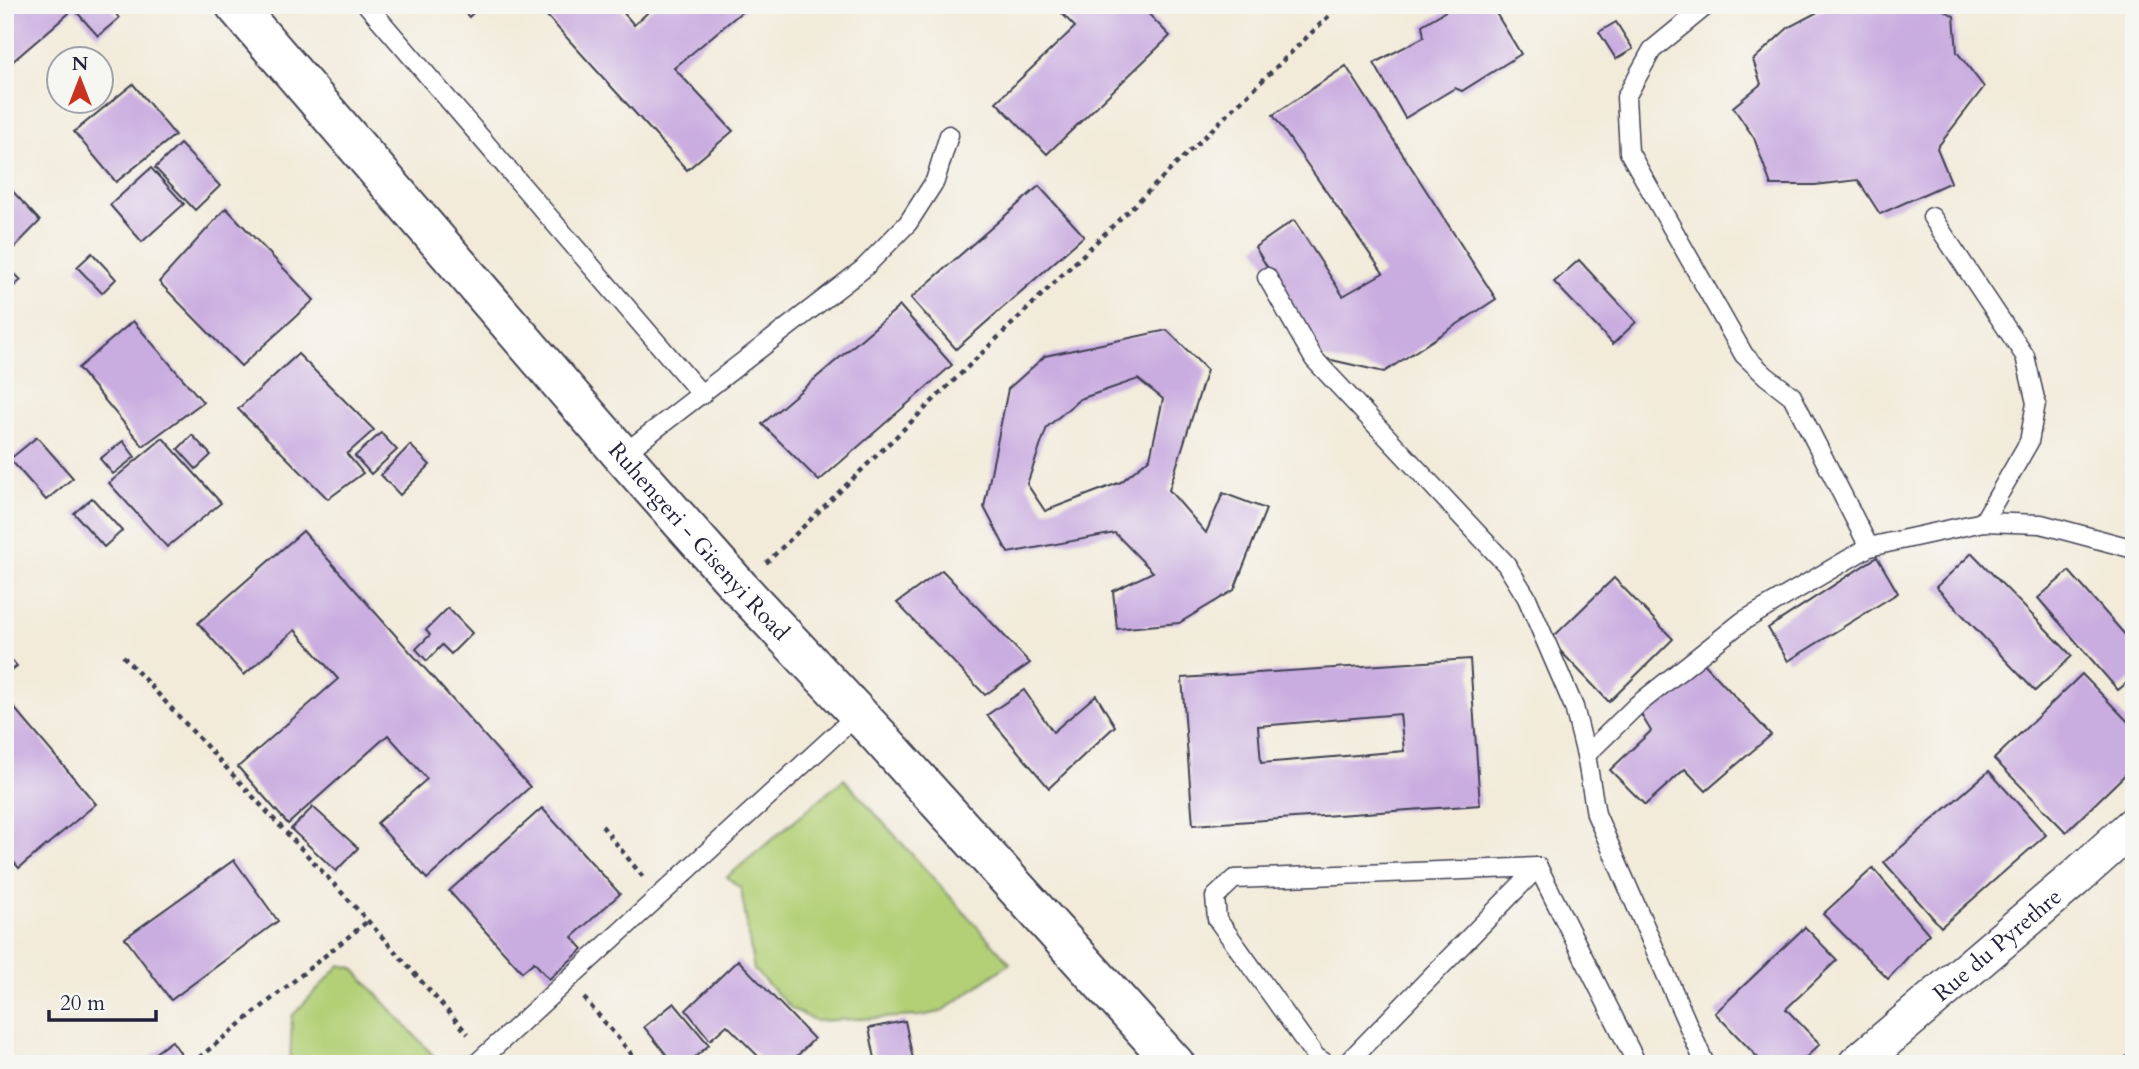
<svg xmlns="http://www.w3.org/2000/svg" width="2139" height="1069" font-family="Cardo,serif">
	<rect width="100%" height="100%" fill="#f6f6f2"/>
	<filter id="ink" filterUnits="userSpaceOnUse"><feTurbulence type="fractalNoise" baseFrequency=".0143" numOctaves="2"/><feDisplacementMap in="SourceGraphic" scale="14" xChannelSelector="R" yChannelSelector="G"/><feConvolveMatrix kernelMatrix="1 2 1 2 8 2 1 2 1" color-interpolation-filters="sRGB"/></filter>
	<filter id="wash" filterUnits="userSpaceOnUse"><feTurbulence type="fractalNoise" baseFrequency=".00686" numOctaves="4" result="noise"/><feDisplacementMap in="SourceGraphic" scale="28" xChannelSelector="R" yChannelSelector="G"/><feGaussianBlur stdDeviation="1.57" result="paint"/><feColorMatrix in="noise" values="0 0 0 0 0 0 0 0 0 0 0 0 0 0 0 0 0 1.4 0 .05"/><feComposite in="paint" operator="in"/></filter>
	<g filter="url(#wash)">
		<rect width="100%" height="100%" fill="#f2ebda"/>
		<g fill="#b3d077" stroke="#6a7959" stroke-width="2">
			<polygon points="844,779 1010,963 941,1012 920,1016 816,1021 792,1009 754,970 741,889 727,877"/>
			<polygon points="340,965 353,968 441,1064 290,1064 292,1016"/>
		</g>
		<g id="blocks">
			<g fill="#c9ace0" fill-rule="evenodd">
				<polygon points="7,5 109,5 119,18 98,36 74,9 5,68 5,7"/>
				<polygon points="458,5 481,5 469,17"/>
				<polygon points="537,5 617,5 634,25 656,5 750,5 674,68 733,131 687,170"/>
				<polygon points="1054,5 1140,5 1170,36 1047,154 996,102 1075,27"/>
				<polygon points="1456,5 1491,5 1521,54 1462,91 1455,88 1405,118 1374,63 1424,37 1422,25"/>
				<polygon points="1831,5 1900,5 1901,7 1935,5 1954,16 1957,52 1984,87 1937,148 1951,182 1880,214 1858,180 1815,185 1771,185 1754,138 1733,107 1761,84 1753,60 1789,27"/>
				<polygon points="1616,22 1633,49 1616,59 1599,32"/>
				<polygon points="1346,66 1496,299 1384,372 1323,358 1255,247 1294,220 1343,296 1383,273 1273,115"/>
				<polygon points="133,84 175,135 116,182 74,132"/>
				<polygon points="180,144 220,186 195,210 155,168"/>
				<polygon points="151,168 184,204 142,242 110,205"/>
				<polygon points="5,183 40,221 5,257"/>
				<polygon points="1039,186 1084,236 956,349 911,298"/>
				<polygon points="226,208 314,300 241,366 159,282"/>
				<polygon points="92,253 116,279 102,293 77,267"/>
				<polygon points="1579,260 1636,322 1613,344 1554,282"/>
				<polygon points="5,264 21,280 5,294"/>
				<polygon points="900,306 952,365 819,481 762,424"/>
				<polygon points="133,321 203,402 143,446 78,368"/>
				<path d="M1167 330 1207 370 1169 490 1206 533 1223 493 1266 509 1234 590 1179 623 1117 629 1113 591 1153 572 1115 533 1008 553 984 507 1008 389 1045 356ZM1138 379 1163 399 1150 458 1121 482 1045 511 1027 484 1047 427 1080 399Z"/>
				<polygon points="298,354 374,430 347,454 363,473 328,499 238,409"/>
				<polygon points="381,433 397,450 371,474 355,456"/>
				<polygon points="192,435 211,455 196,469 178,449"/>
				<polygon points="37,437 73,478 46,500 10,459"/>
				<polygon points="163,438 221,503 167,547 109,483"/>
				<polygon points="123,441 135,457 113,474 100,459"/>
				<polygon points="410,445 430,465 400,495 381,475"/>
				<polygon points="92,498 122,531 104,547 74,513"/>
				<polygon points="303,531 530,787 427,879 377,823 427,779 388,735 288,824 238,767 338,679 295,630 244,675 198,623"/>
				<polygon points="1972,553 2072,656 2035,691 1936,587"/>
				<polygon points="1877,557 1898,593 1788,661 1768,628"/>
				<polygon points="942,570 1030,663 985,695 897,603"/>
				<polygon points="2069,571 2134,645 2134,677 2118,690 2038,598"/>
				<polygon points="1614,578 1673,639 1609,702 1550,640"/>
				<polygon points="448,608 472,633 451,654 442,645 427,661 416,649 430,635 426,630"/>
				<polygon points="5,652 17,666 5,675"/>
				<polygon points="1699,658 1771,735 1706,791 1685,769 1645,805 1610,770 1651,731 1637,708"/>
				<path d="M1470 659 1480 805 1193 825 1182 678ZM1400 714 1404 751 1261 763 1258 726Z"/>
				<polygon points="2082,674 2134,728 2134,766 2066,832 1994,759"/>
				<polygon points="1024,690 1053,732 1096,695 1115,726 1049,788 987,715"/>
				<polygon points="5,697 96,804 19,868 5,852"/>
				<polygon points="1989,771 2046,835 1941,927 1884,862"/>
				<polygon points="313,807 358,848 336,871 291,829"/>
				<polygon points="542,808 620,894 572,937 583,949 549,979 534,962 522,972 449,891"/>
				<polygon points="234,860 278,921 171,1000 125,938"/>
				<polygon points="1873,868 1929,934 1888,979 1823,914"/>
				<polygon points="1805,927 1837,960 1786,1009 1820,1044 1799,1064 1764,1064 1715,1013"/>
				<polygon points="738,960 814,1039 789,1064 766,1064 727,1025 710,1040 686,1010"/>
				<polygon points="674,1003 709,1045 687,1064 674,1064 644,1027"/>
				<polygon points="905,1021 914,1064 876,1064 869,1028"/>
				<polygon points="172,1041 188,1064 140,1064"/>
				<polygon points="2134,1049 2134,1064 2118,1064"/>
			</g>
		</g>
	</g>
	<g filter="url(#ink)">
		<use href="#blocks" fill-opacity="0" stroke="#414053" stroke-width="2"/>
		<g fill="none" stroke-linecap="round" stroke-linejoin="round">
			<g stroke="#414053" stroke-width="21">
				<g id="lane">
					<polyline points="367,5 702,395"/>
					<polyline points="1707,5 1652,50 1626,97 1629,152 1744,355 1766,376 1792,396 1869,547"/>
					<polyline points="1932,217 2025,356 2036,403 2029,442 1983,522"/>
					<polyline points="1267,277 1314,359 1506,564 1527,598 1574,707 1586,755 1596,814 1705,1064"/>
					<polyline points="622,455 863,269 908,223 935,181 949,135"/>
					<polyline points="1586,755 1637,705 1743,621 1869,547 1983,522 2041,524 2134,549"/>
					<polyline points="1538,867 1637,1064"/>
					<polyline points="476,1064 858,714"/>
					<polyline points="1327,1064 1316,1057 1217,919 1215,897 1234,879 1538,867"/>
					<polyline points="1346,1064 1538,867"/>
				</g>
			</g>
			<g stroke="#414053" stroke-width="40">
				<g id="street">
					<path id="s1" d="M1857 1064 2074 879 2134 825"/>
				</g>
			</g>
			<g stroke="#414053" stroke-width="42">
				<g id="highway">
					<path id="s2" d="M235 5 622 455 740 588 878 735 1175 1064"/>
				</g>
			</g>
			<g stroke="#414053" stroke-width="4.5" stroke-dasharray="5 5" stroke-linecap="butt">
				<polyline points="766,563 1340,5"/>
				<polyline points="123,656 368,921 468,1034"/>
				<polyline points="602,826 643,877"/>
				<polyline points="584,998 640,1064"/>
				<polyline points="191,1064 368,921"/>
			</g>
			<use href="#lane" stroke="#fff" stroke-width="18"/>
			<use href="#street" stroke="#fff" stroke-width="37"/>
			<use href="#highway" stroke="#fff" stroke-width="38"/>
		</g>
	</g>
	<g text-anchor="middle" stroke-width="5" stroke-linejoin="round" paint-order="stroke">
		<g font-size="23" fill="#22223b" stroke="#f6f6f2">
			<text dy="8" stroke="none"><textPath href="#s2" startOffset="709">Ruhengeri - Gisenyi Road</textPath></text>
			<text dy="8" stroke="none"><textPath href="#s1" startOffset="184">Rue du Pyrethre</textPath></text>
		</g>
	</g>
	<rect width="2139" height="1069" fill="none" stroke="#f6f6f2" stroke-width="28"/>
	<g transform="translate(80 80)"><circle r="33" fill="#f6f6f2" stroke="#a1a1a9" stroke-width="2"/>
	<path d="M0-5L12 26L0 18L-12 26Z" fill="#c8321e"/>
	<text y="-10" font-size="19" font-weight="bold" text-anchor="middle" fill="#22223b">N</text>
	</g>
	<path d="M49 1010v10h107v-10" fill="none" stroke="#22223b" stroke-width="3.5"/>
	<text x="60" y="1010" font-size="21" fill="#22223b" stroke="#f6f6f2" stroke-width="5" paint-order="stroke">20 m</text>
</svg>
